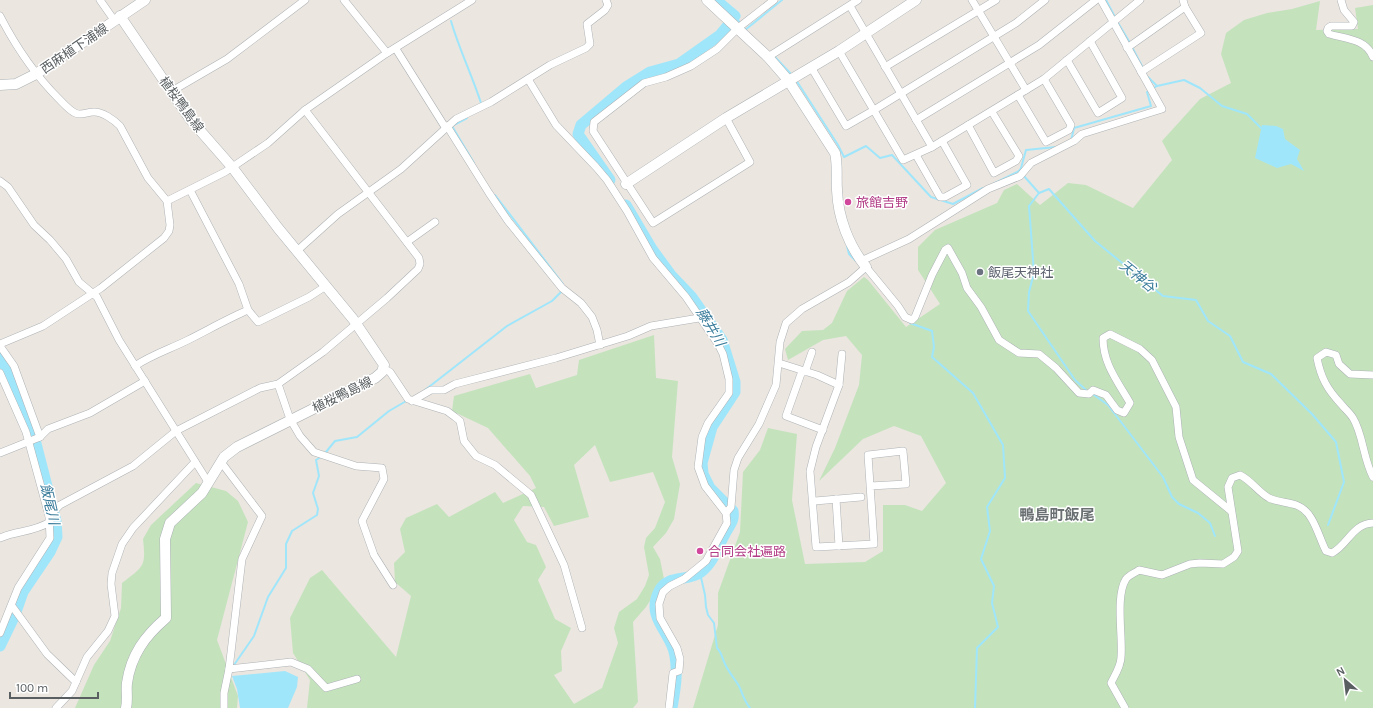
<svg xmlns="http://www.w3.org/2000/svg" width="1373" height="708" font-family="Karla,'Noto Sans JP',sans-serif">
	<rect width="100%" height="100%" fill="#ebe6e0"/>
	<g fill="#c4e3bd" fill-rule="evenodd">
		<polygon points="1320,1 1316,30 1358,29 1355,8 1373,5 1373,708 693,708 718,625 718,593 740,532 743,472 760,450 768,428 797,434 792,500 805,564 865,562 883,551 883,505 905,505 922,511 946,483 921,436 894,426 863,439 819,481 835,448 859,385 862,355 846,336 823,340 788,360 785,349 802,331 823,330 832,323 847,291 864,277 868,280 906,327 940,304 918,270 918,247 935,230 997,203 1004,190 1017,184 1040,205 1068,183 1086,185 1133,208 1172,160 1162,141 1200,99 1231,83 1221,54 1226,33 1244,20 1267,13 1292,9"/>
		<path d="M654 335 656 378 678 381 672 457 680 484 674 519 666 533 653 547 660 559 664 579 646 607 633 622 638 702 633 708H307L310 680 293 653 290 618 310 578 322 570 396 657 411 596 395 582 394 563 405 552 400 529 406 518 437 504 449 517 495 492 503 503 536 488 530 476 488 428 452 411 454 396 530 374 536 388 577 375 579 360ZM595 445 610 482 653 472 665 502 655 528 646 538 644 547 649 575 645 586 637 599 619 612 614 628 618 643 602 688 574 704 554 675 562 671 561 651 571 628 555 619 538 580 546 567 536 545 527 542 514 520 523 506 544 507 554 526 589 517 574 465Z"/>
		<path d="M196 483 226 491 238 501 248 522 217 640 238 696 237 708H75L94 665 110 641 121 608 122 583C144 566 146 567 143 539L151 525Z"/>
	</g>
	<g fill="#a0e6fb">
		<polygon points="1262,125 1276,126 1283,129 1285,139 1300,150 1297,159 1304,171 1291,164 1277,168 1255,158"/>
		<polygon points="285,671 298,677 297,687 288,708 240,708 237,689 232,676"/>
	</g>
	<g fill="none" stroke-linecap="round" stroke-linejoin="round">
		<g stroke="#a0e6fb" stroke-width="2">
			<polyline points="1106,0 1115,17"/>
			<polyline points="735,16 741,24"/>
			<path d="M451 21C459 49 472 75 481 103"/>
			<polyline points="1117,21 1130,43"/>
			<polyline points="745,30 782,0"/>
			<polyline points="1132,47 1143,68"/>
			<polyline points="773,55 792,75"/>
			<polyline points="1148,77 1157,86 1184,80 1200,88 1222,106 1247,114 1261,128"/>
			<polyline points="796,80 838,145 844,157 866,146 880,158 892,155 931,197 953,204 983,188"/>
			<polyline points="467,118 452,126 474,163"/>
			<polyline points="1071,141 1074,128 1151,106 1147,92 1157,86"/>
			<polyline points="1020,173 1019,171 1021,168 1026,150 1056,147"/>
			<polyline points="1023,175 1039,193 1049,189 1095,241 1163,296 1196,300 1208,321 1230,336 1243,362 1271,374 1312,414 1336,442 1344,482 1328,525"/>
			<polyline points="993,184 1019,171"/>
			<polyline points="1039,193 1029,206 1034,273 1029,292 1028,311 1075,380 1086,390"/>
			<polyline points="495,195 563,284"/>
			<polyline points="847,246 849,254 857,262"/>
			<polyline points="910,323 932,331 934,347 932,357 973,393 1003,445 1005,478 987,507 990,531 981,559 994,586 992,603 998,627 977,648 975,708"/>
			<polyline points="425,390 507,326 552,301 562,291"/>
			<polyline points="1094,395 1108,405 1163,477 1172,497 1179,504 1198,513 1210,523 1215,536"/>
			<polyline points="326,452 335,441 357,437 389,411 408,400"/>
			<path d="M700 573 705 595 706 607 708 615 714 623 717 648C722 653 722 658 725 664 729 673 736 680 740 688 743 696 745 702 750 708"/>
			<polyline points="234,665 254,636 268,597 286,568 286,544 292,531 317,515 318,509 313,493 319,476 316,460 321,457"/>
		</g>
		<g stroke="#a0e6fb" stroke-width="11">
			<polyline points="716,0 735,16 733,19"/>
			<polyline points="610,180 578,134 581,125 626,87 650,72 679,64 720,35 729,24"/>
			<path d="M626 205 652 249 671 275 691 296 722 340 735 382V392L712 427 702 463 703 474 710 488 733 511C735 522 728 527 724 536 717 549 713 563 701 572 688 582 667 574 659 591 645 618 672 633 675 656 678 674 675 691 672 708"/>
			<polyline points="0,356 15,385 33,432 56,521 57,537 50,552 23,592 15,615 0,646"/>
		</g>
		<g stroke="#aeb2b5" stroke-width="8">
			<g id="street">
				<polyline points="100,0 114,20"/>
				<polyline points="344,0 387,53"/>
				<polyline points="972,0 1026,90"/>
				<path d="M1341 0 1344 10 1354 22 1352 26H1331L1328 28 1327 31 1329 34C1347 39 1366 39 1373 57"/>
				<polyline points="850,6 932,147"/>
				<path d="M0 16C16 47 34 74 59 99 63 103 69 110 75 113 81 116 87 112 93 112 102 111 114 120 120 126L148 178 167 201 170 225 169 231 164 238 101 288 43 326 0 344"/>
				<polyline points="1127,48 1185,7"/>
				<polyline points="396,49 445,127"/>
				<polyline points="839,51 903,160 932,147 1044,79 1140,0"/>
				<polyline points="768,57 858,0"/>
				<polyline points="1067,60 1098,113 1122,98 1090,41"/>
				<polyline points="811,67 846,126 874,110 1016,23 1045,0"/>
				<polyline points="885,67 996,0"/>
				<polyline points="1141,72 1201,33 1185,7 1183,0"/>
				<polyline points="528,79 556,125 596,167 607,180 627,211 653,258 686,297 718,344 723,354 729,379 729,393 708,423 702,437 698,467 705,486 726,513 727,523 706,561 684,579 670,586 663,592 659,604 660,618 677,648 680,659 679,671 673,673 669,708"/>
				<polyline points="172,91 227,59 305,0"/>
				<polyline points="1018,95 1046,142 1069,130 1071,125 1044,79"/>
				<polyline points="726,118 750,162 653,223 593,131 594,122 644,83 666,77 691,66 717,49 738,28 774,0"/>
				<polyline points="916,120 1039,45 1096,0"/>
				<polyline points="968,125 994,173 1016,161 1019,156 992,112"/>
				<polyline points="447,126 489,193 508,221 562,288 581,303 592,317 597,330 600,345"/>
				<polyline points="916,155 940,197 945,197 967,185 942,141"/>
				<polyline points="0,181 8,187 34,225 50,240 66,259 79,282 97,297 119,340 208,482"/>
				<polyline points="190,190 239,284 248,310"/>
				<polyline points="167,201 225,172 268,143 305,110 387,53 472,0"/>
				<polyline points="407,242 435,222"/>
				<polyline points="298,250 338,214 401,169 456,119 491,102 550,65 586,48 590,44 587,24 605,10 608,5 606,0"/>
				<polyline points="861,261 909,239 988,189 1020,176 1031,163 1074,141 1082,134 1162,109 1101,0"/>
				<polyline points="0,346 14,366 40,437"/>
				<polyline points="842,354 839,385 816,447 810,471 816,547 874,544 868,455 903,451 906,484 870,486"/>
				<polyline points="779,363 817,375 839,385"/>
				<path d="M135 366C151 355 170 349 188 340 208 330 227 319 248 310L258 322 309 297 326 286"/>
				<polyline points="384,369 390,372 408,399 447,411 455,417 460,421 464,441 476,456 495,465 531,495 564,565 582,628"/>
				<polyline points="802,371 786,416 823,430"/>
				<polyline points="805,372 812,352"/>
				<polyline points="0,373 26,432 49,516 50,538 18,588 0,633"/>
				<path d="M1373 375 1350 374 1339 364 1336 355 1326 352 1317 358C1321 378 1327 389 1341 404 1345 409 1350 413 1353 418 1363 434 1363 458 1373 477"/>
				<polyline points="278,384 290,419 300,436 314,452 356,466 382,468 384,479 362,521 374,555 393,585"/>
				<polyline points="412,401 431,390 444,390 455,384 556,358 628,336 651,326 699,318"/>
				<polyline points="0,453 40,437 48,429 90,413 145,381"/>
				<polyline points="221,462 262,516 242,559 229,669 224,693 224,708"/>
				<polyline points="836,499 839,546"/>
				<polyline points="815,501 861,497"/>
				<path d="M726 513 731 507 734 470 738 458 759 424 776 385 780 342 786 323 802 309 849 282 866 267 898 306 905 317 912 320 915 317 932 275 945 250 948 248 962 273 967 288 981 307 999 340 1019 353 1039 354 1056 368 1079 393 1089 394 1093 390 1106 395 1117 410 1124 413 1130 403C1118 382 1103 364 1103 338L1110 334 1140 349 1152 360 1176 407 1179 437 1193 480 1231 511"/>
				<polyline points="49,516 60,505 133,466 176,431 260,388 278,384 323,352 387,298 418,269 420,264 419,258 305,110"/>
				<path d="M0 538C18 530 31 533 50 522"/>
				<polyline points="12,606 47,654 76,682"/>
				<polyline points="229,669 291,662 308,669 326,688 357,679"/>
				<polyline points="56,708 72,691 87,657 108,631 115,616 111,584 112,573 122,544 133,528 195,462"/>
				<path d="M1125 708 1111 683C1115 675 1121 666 1121 657 1123 637 1115 596 1126 579 1129 575 1135 573 1139 570L1162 575 1190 564 1200 563 1223 564 1234 557 1238 551 1228 487 1232 478 1240 475C1252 481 1258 492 1269 498 1277 502 1288 502 1296 505 1314 511 1318 536 1326 551L1332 553C1348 545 1352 524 1373 523"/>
			</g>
		</g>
		<g stroke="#adb2b5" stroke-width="11">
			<g id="secondary">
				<path d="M707 0 768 57 788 80 835 153C838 165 836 177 837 190 838 218 849 246 866 267"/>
				<path d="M120 16 190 119 232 167 278 228 353 319 384 365 382 372 375 378 237 447 224 457 202 493 170 523 165 539 166 618C145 636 131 655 127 683 126 691 128 700 126 708"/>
				<polyline points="0,85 16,84 36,74 145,0"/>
				<polyline points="626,184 726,118 839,51 916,0"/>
			</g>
		</g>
		<use href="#street" stroke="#fff" stroke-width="7"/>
		<use href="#secondary" stroke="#fff" stroke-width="10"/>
	</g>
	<g fill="#d1479c" stroke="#fff" stroke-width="1.5">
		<circle cx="848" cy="202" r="4"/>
		<circle cx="700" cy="551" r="4"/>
	</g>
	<circle fill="#6b7280" stroke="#fff" stroke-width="1.5" cx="980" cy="272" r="4"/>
	<g text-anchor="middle" stroke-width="3" stroke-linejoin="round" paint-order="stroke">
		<g font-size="13" fill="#595e60" stroke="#fff">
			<text transform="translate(74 48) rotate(-34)" y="5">西麻植下浦線</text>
			<text transform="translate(182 104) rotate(54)" y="5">植桜鴨島線</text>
			<text transform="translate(342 394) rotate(-26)" y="5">植桜鴨島線</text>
		</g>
		<g font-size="13" fill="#b23c85" stroke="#fff" text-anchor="start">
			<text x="856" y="207">旅館吉野</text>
			<text x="708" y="556">合同会社遍路</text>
		</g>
		<g font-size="13" fill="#5b616d" stroke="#fff" text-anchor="start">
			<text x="988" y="277">飯尾天神社</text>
		</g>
		<g font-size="14" font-style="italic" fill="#3a7c9b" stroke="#fff">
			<text transform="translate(1138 276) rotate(39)" y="5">天神谷</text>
			<text transform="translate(711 327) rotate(59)" y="5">藤井川</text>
			<text transform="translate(50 504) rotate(77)" y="5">飯尾川</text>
		</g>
		<g font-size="15" font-weight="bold" fill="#6a7072" stroke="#fff">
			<text x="1057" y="520">鴨島町飯尾</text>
		</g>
	</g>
	<g transform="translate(1345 680) rotate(332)" stroke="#ffffff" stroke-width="3" paint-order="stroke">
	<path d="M0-3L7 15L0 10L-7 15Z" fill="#595e60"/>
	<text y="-6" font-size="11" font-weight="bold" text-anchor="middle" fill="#595e60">N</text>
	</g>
	<path d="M10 692v6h88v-6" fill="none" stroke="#595e60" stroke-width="2"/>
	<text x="16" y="692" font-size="12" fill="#595e60" stroke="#ffffff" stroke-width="3" paint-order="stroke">100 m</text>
</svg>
